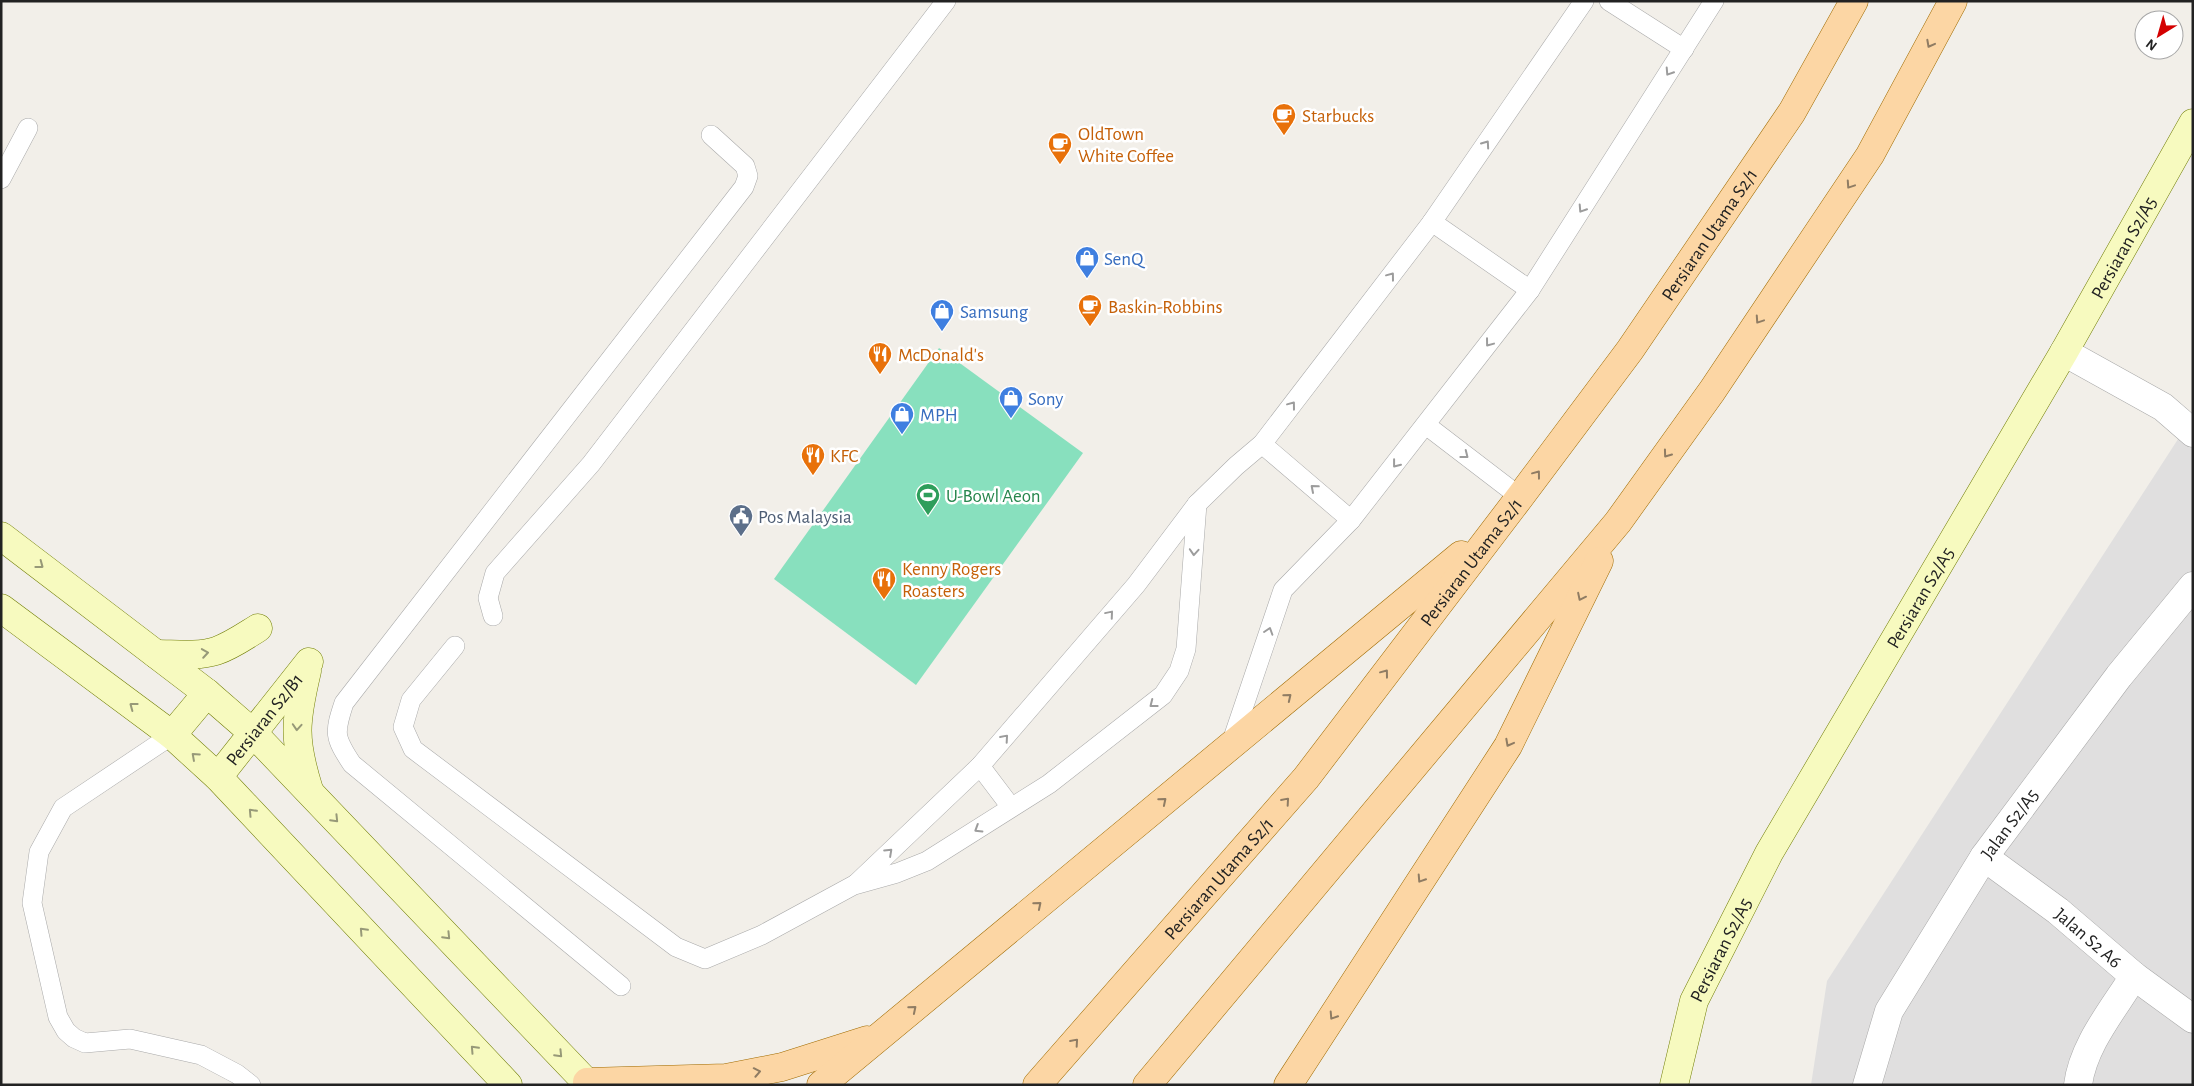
<svg xmlns="http://www.w3.org/2000/svg" width="2194" height="1086" font-family="'Alegreya Sans',sans-serif">
	<rect width="100%" height="100%" fill="#f2efe9"/>
	<polygon fill="#e0dfdf" points="2193,416 2193,1085 1811,1085 1827,981"/>
	<polygon fill="#88e0be" points="939,348 1083,453 916,685 774,579"/>
	<g fill="none" stroke-linecap="round" stroke-linejoin="round">
		<g stroke="#a9a9a9" stroke-width="20">
			<g id="lane">
				<polyline points="1609,1 1684,49"/>
				<polyline points="1,179 28,128"/>
				<polyline points="1432,222 1530,290"/>
				<polyline points="1426,425 1520,497"/>
				<polyline points="1262,444 1351,520"/>
				<polyline points="493,616 488,598 495,573 591,464 946,1"/>
				<polyline points="455,646 411,700 403,727 413,749 676,947 705,959 762,935 854,885 897,873 927,861 1049,784 1163,695 1179,671 1186,649 1197,504"/>
				<polyline points="172,735 63,808 39,852 32,903 58,1017 66,1031 74,1038 85,1043 130,1039 201,1055 237,1074 251,1085"/>
				<polyline points="1231,744 1283,590 1351,520 1530,290 1714,1"/>
				<polyline points="980,766 1011,807"/>
				<polyline points="857,883 980,766 1136,585 1197,504 1236,466 1262,444 1432,222 1584,1"/>
				<path d="M621 986 352 764C334 737 334 733 344 703L744 187 748 176 745 166 711 135"/>
			</g>
		</g>
		<g stroke="#a9a9a9" stroke-width="29">
			<g id="street">
				<polyline points="2064,352 2163,407 2193,433"/>
				<path id="s1" d="M1984 857 2058 911 2134 976 2193 1019"/>
				<path id="s2" d="M1867 1085 1889 1011 1984 857 2119 676 2193 586"/>
				<path d="M2078 1085C2083 1045 2113 1010 2134 976"/>
			</g>
		</g>
		<g stroke="#707d05" stroke-width="29">
			<g id="secondary">
				<polyline points="1,536 207,693 253,733 589,1085"/>
				<polyline points="1,608 172,735 218,777 508,1085"/>
				<path d="M156 654C175 654 197 657 216 651 231 646 245 636 258 628"/>
				<path d="M307 671C295 722 293 739 309 790"/>
				<polyline points="172,735 207,693"/>
				<path id="s3" d="M218 777 309 662"/>
				<path id="s4" d="M1674 1085 1694 1001 1769 853 2064 352 2193 123"/>
			</g>
		</g>
		<g stroke="#a06b00" stroke-width="29">
			<g id="primary">
				<polyline points="587,1082 726,1078 782,1067 867,1040"/>
				<polyline points="821,1085 1461,555"/>
				<path id="s5" d="M1037 1085 1306 778 1520 497 1630 350 1792 112 1854 1"/>
				<polyline points="1147,1085 1618,522 1712,391 1870,155 1953,1"/>
				<polyline points="1288,1085 1508,746 1599,561"/>
			</g>
		</g>
		<use href="#lane" stroke="#fff" stroke-width="19"/>
		<use href="#street" stroke="#fff" stroke-width="28"/>
		<use href="#secondary" stroke="#f7fabf" stroke-width="28"/>
		<use href="#primary" stroke="#fcd6a4" stroke-width="28"/>
	</g>
	<defs><path id="oneway-chevron" d="M-2-3.5L2.5 0L-2 3.5" fill="none" stroke-width="1.6" stroke-linecap="round" stroke-linejoin="round" transform="scale(1.25)"/></defs>
	<g stroke="#8f7c63">
		<use href="#oneway-chevron" transform="translate(1930 44) rotate(118)"/>
		<use href="#oneway-chevron" transform="translate(1850 185) rotate(124)"/>
		<use href="#oneway-chevron" transform="translate(1759 320) rotate(124)"/>
		<use href="#oneway-chevron" transform="translate(1667 454) rotate(126)"/>
		<use href="#oneway-chevron" transform="translate(1537 474) rotate(-53)"/>
		<use href="#oneway-chevron" transform="translate(1581 597) rotate(116)"/>
		<use href="#oneway-chevron" transform="translate(1385 673) rotate(-53)"/>
		<use href="#oneway-chevron" transform="translate(1288 697) rotate(-39)"/>
		<use href="#oneway-chevron" transform="translate(1509 743) rotate(118)"/>
		<use href="#oneway-chevron" transform="translate(1163 801) rotate(-40)"/>
		<use href="#oneway-chevron" transform="translate(1286 801) rotate(-49)"/>
		<use href="#oneway-chevron" transform="translate(1421 879) rotate(123)"/>
		<use href="#oneway-chevron" transform="translate(1038 905) rotate(-40)"/>
		<use href="#oneway-chevron" transform="translate(913 1009) rotate(-40)"/>
		<use href="#oneway-chevron" transform="translate(1333 1016) rotate(123)"/>
		<use href="#oneway-chevron" transform="translate(1075 1042) rotate(-49)"/>
		<use href="#oneway-chevron" transform="translate(757 1072) rotate(-11)"/>
	</g>
	<g stroke="#9c9c9c">
		<use href="#oneway-chevron" transform="translate(1669 72) rotate(123)"/>
		<use href="#oneway-chevron" transform="translate(1486 144) rotate(-55)"/>
		<use href="#oneway-chevron" transform="translate(1582 209) rotate(123)"/>
		<use href="#oneway-chevron" transform="translate(1391 276) rotate(-53)"/>
		<use href="#oneway-chevron" transform="translate(1489 343) rotate(127)"/>
		<use href="#oneway-chevron" transform="translate(1292 405) rotate(-53)"/>
		<use href="#oneway-chevron" transform="translate(1465 455) rotate(38)"/>
		<use href="#oneway-chevron" transform="translate(1396 464) rotate(128)"/>
		<use href="#oneway-chevron" transform="translate(1314 488) rotate(-139)"/>
		<use href="#oneway-chevron" transform="translate(1194 552) rotate(94)"/>
		<use href="#oneway-chevron" transform="translate(1110 614) rotate(-50)"/>
		<use href="#oneway-chevron" transform="translate(1269 631) rotate(-72)"/>
		<use href="#oneway-chevron" transform="translate(1153 704) rotate(142)"/>
		<use href="#oneway-chevron" transform="translate(1005 738) rotate(-49)"/>
		<use href="#oneway-chevron" transform="translate(978 829) rotate(148)"/>
		<use href="#oneway-chevron" transform="translate(889 852) rotate(-43)"/>
	</g>
	<g stroke="#979978">
		<use href="#oneway-chevron" transform="translate(40 565) rotate(37)"/>
		<use href="#oneway-chevron" transform="translate(205 653) rotate(-9)"/>
		<use href="#oneway-chevron" transform="translate(133 706) rotate(-143)"/>
		<use href="#oneway-chevron" transform="translate(297 727) rotate(94)"/>
		<use href="#oneway-chevron" transform="translate(195 756) rotate(-138)"/>
		<use href="#oneway-chevron" transform="translate(252 812) rotate(-133)"/>
		<use href="#oneway-chevron" transform="translate(335 819) rotate(46)"/>
		<use href="#oneway-chevron" transform="translate(363 931) rotate(-133)"/>
		<use href="#oneway-chevron" transform="translate(447 936) rotate(46)"/>
		<use href="#oneway-chevron" transform="translate(474 1049) rotate(-133)"/>
		<use href="#oneway-chevron" transform="translate(559 1054) rotate(46)"/>
	</g>
	<defs>
		<g id="cafe-pin" transform="scale(1.25)"><path d="M0 17L-7.5 6A9.5 9.5 0 1 1 7.5 6Z" fill="#e8710a" stroke="#fff"/><path d="M-5.5-4.5H6V0H3Q3 3.5 0 3.5H-2.5Q-5.5 3.5-5.5 0ZM3-3.2v2h1.7v-2ZM-6 4.5H4V6H-6Z" fill="#fff"/></g>
		<g id="shop-pin" transform="scale(1.25)"><path d="M0 17L-7.5 6A9.5 9.5 0 1 1 7.5 6Z" fill="#3f7fe0" stroke="#fff"/><path d="M-5-2.5h2.3a2.7 3.5 0 0 1 5.4 0H5L5.5 6h-11ZM-1.5-2.5h3a1.5 2.3 0 0 0-3 0Z" fill="#fff"/></g>
		<g id="restaurant-pin" transform="scale(1.25)"><path d="M0 17L-7.5 6A9.5 9.5 0 1 1 7.5 6Z" fill="#e8710a" stroke="#fff"/><path d="M-5-6h1v4h1v-4h1v4h1v-4h1v5L-1.5 .5V6h-2V.5L-5-1ZM5-6V6H3V1.5H1.5Q1.5-4 5-6Z" fill="#fff"/></g>
		<g id="stadium-pin" transform="scale(1.25)"><path d="M0 17L-7.5 6A9.5 9.5 0 1 1 7.5 6Z" fill="#2e9e5b" stroke="#fff"/><path d="M0-5a6.5 5 0 1 0 0 10a6.5 5 0 1 0 0-10ZM-3.5-1.8h7v3.6h-7Z" fill="#fff"/></g>
		<g id="civic-pin" transform="scale(1.25)"><path d="M0 17L-7.5 6A9.5 9.5 0 1 1 7.5 6Z" fill="#5c6f8a" stroke="#fff"/><path d="M-.6-6.5H3V-4.5H.6V-3L4-1V1h2V6H-6V1h2V-1L-.6-3ZM-1.2 2.5V6h2.4V2.5Z" fill="#fff"/></g>
	</defs>
	<g fill-rule="evenodd">
		<use href="#cafe-pin" x="1284" y="115"/>
		<use href="#cafe-pin" x="1060" y="144"/>
		<use href="#shop-pin" x="1087" y="258"/>
		<use href="#cafe-pin" x="1090" y="306"/>
		<use href="#shop-pin" x="942" y="311"/>
		<use href="#restaurant-pin" x="880" y="354"/>
		<use href="#shop-pin" x="1011" y="398"/>
		<use href="#shop-pin" x="902" y="414"/>
		<use href="#restaurant-pin" x="813" y="455"/>
		<use href="#stadium-pin" x="928" y="495"/>
		<use href="#civic-pin" x="741" y="516"/>
		<use href="#restaurant-pin" x="884" y="579"/>
	</g>
	<g text-anchor="middle" stroke-width="5" stroke-linejoin="round" paint-order="stroke">
		<g font-size="19" fill="#c56008" stroke="#fff" text-anchor="start">
			<text x="1302" y="122">Starbucks</text>
			<text x="1078" y="140">OldTown<tspan x="1078" dy="22">White Coffee</tspan></text>
			<text x="1108" y="313">Baskin-Robbins</text>
			<text x="898" y="361">McDonald's</text>
			<text x="830" y="462">KFC</text>
			<text x="902" y="575">Kenny Rogers<tspan x="902" dy="22">Roasters</tspan></text>
		</g>
		<g font-size="19" fill="#222" stroke="#fff">
			<text dy="7" stroke="none"><textPath href="#s5" startOffset="1085">Persiaran Utama S2/1</textPath></text>
			<text dy="7" stroke="none"><textPath href="#s4" startOffset="954">Persiaran S2/A5</textPath></text>
			<text dy="7" stroke="none"><textPath href="#s5" startOffset="680">Persiaran Utama S2/1</textPath></text>
			<text dy="7" stroke="none"><textPath href="#s4" startOffset="549">Persiaran S2/A5</textPath></text>
			<text dy="7" stroke="none"><textPath href="#s3" startOffset="74">Persiaran S2/B1</textPath></text>
			<text dy="7" stroke="none"><textPath href="#s2" startOffset="300">Jalan S2/A5</textPath></text>
			<text dy="7" stroke="none"><textPath href="#s5" startOffset="275">Persiaran Utama S2/1</textPath></text>
			<text dy="7" stroke="none"><textPath href="#s1" startOffset="132">Jalan S2 A6</textPath></text>
			<text dy="7" stroke="none"><textPath href="#s4" startOffset="144">Persiaran S2/A5</textPath></text>
		</g>
		<g font-size="19" fill="#366cbe" stroke="#fff" text-anchor="start">
			<text x="1104" y="265">SenQ</text>
			<text x="960" y="318">Samsung</text>
			<text x="1028" y="405">Sony</text>
			<text x="920" y="421">MPH</text>
		</g>
		<g font-size="19" fill="#27864d" stroke="#fff" text-anchor="start">
			<text x="946" y="502">U-Bowl Aeon</text>
		</g>
		<g font-size="19" fill="#4e5e75" stroke="#fff" text-anchor="start">
			<text x="758" y="523">Pos Malaysia</text>
		</g>
	</g>
	<rect width="2194" height="1086" fill="none" stroke="#222222" stroke-width="5"/>
	<g transform="translate(2159 35) rotate(217)"><circle r="24" fill="#ffffff" stroke="#a7a7a7"/>
	<path d="M0-4L9 19L0 12L-9 19Z" fill="#d40000"/>
	<text y="-8" font-size="14" font-weight="bold" text-anchor="middle" fill="#222222">N</text>
	</g>
</svg>
